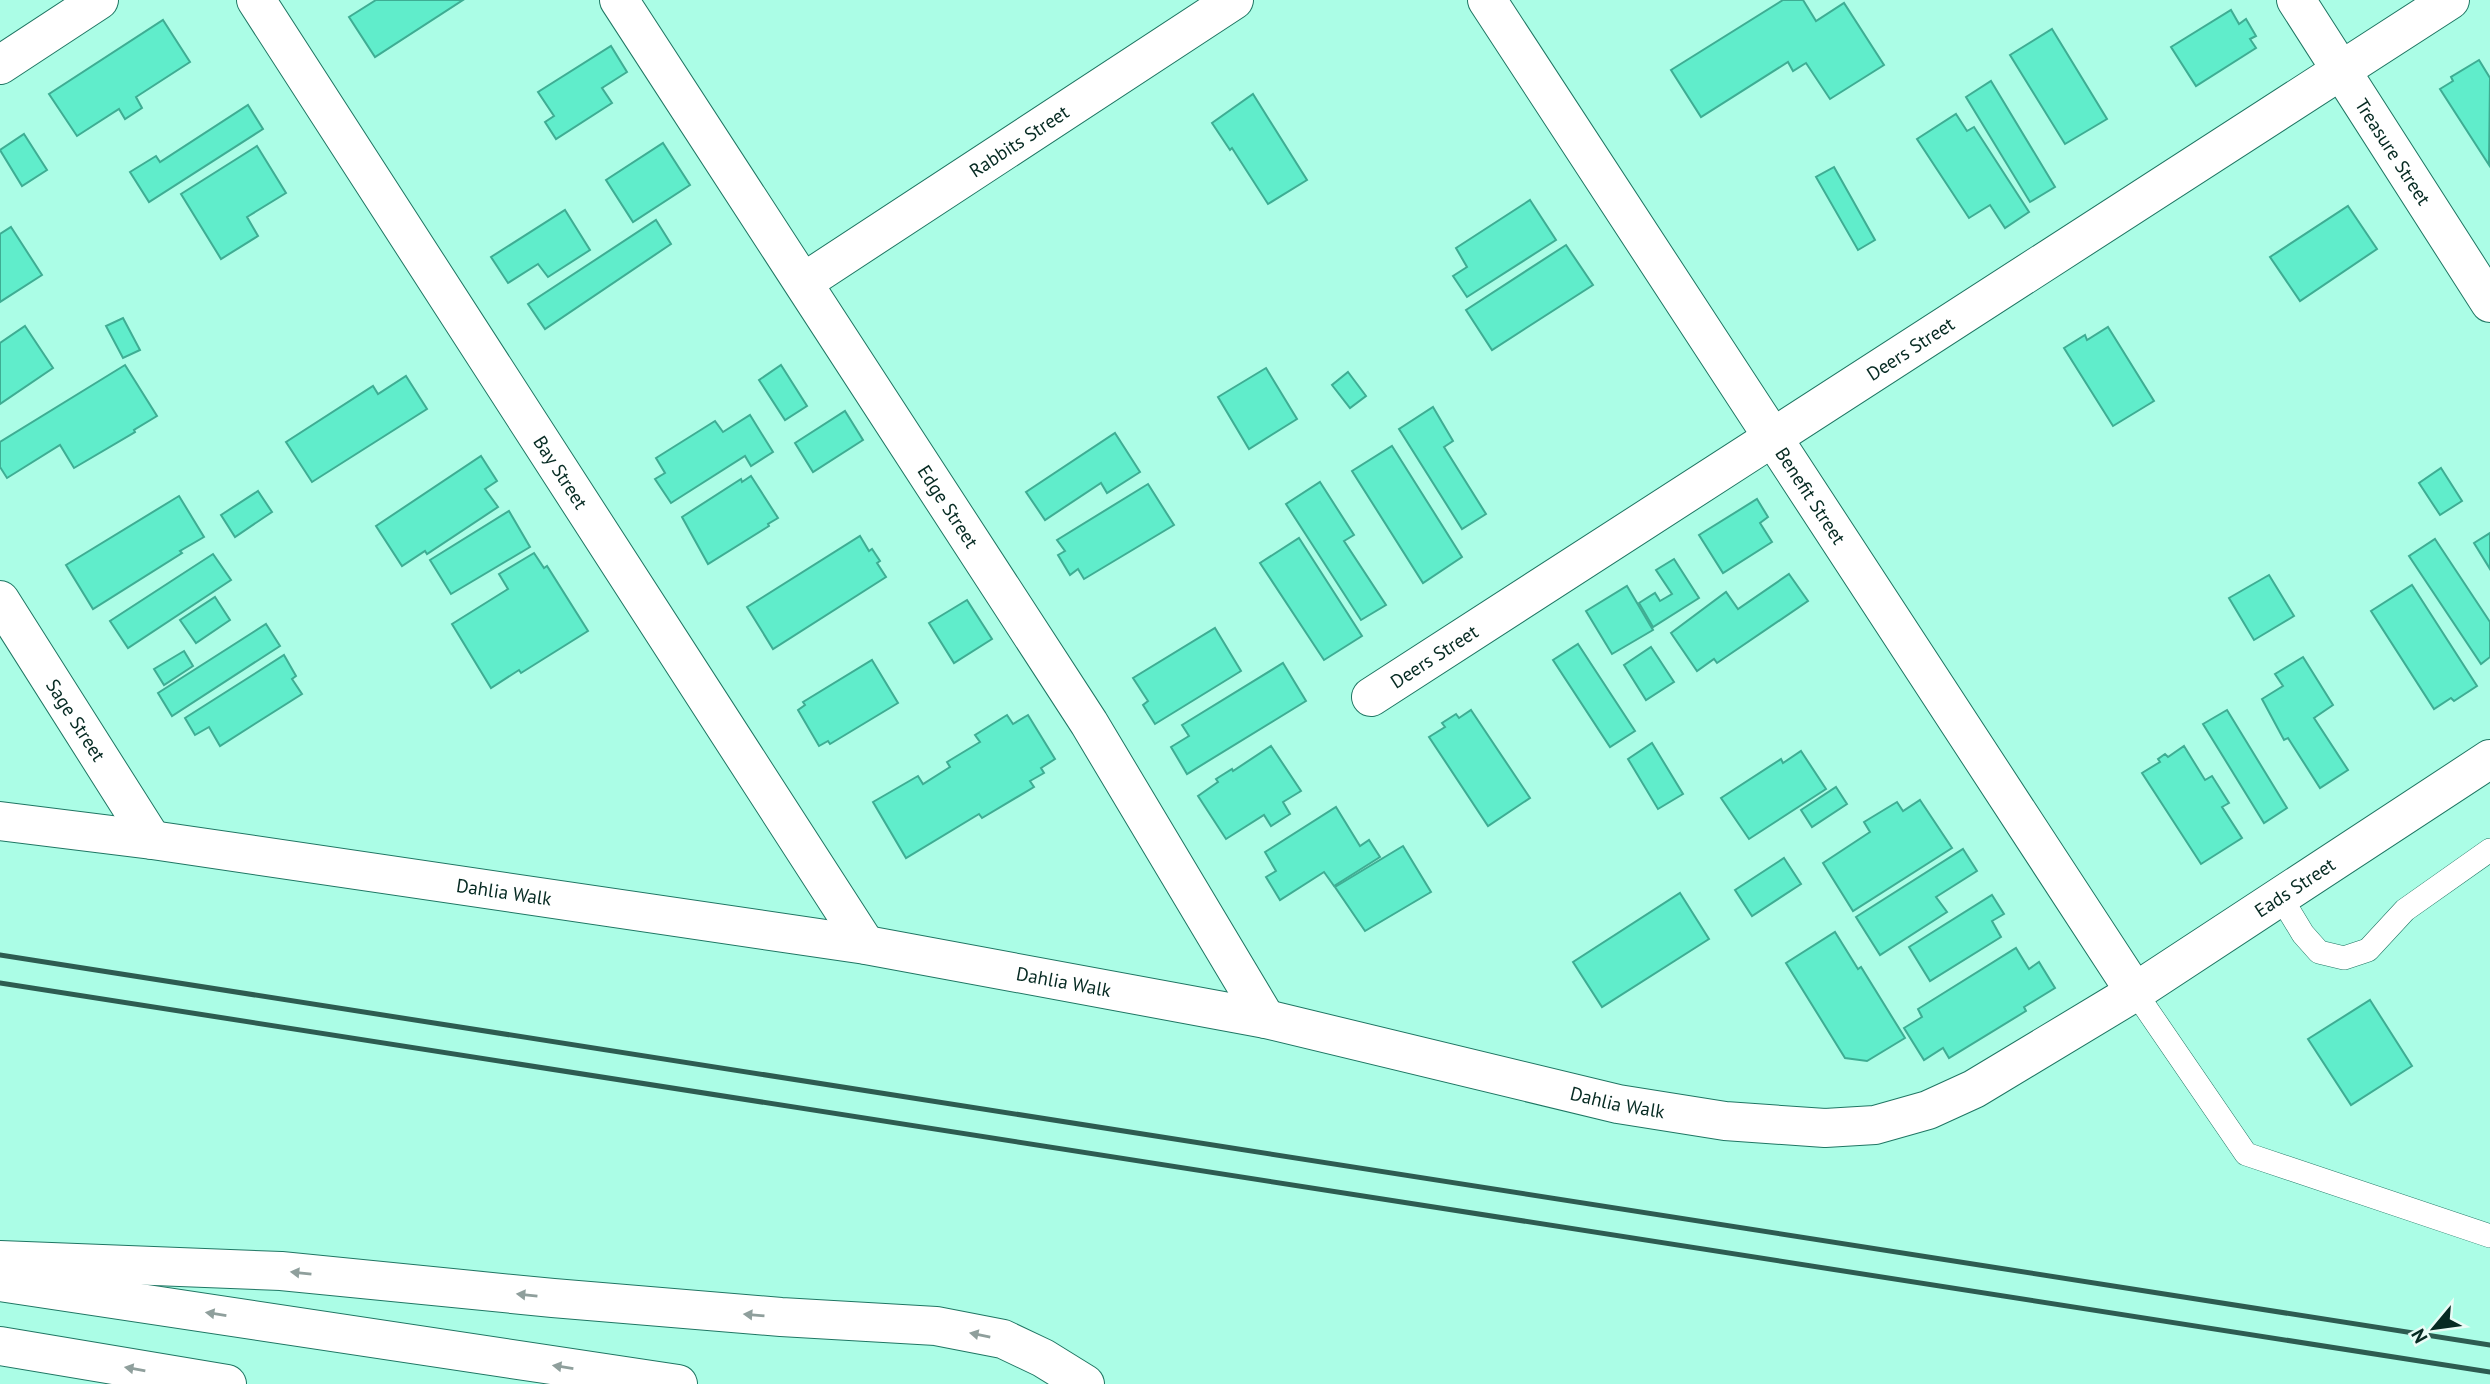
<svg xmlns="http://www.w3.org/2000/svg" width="2490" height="1384" font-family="'PT Sans',sans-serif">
	<rect width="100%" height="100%" fill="#abfde6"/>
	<g fill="#60edcb" stroke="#3ead93" stroke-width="2">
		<polygon points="376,0 463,0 375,57 349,17"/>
		<polygon points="1783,0 1803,0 1816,21 1844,3 1884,65 1830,99 1806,63 1793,71 1788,62 1701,117 1671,70"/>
		<polygon points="2231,10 2239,24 2246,19 2256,36 2250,39 2256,48 2196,86 2171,47"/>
		<polygon points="163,20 190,62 136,97 142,108 125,119 119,109 77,136 49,94"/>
		<polygon points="2052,29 2107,119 2065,144 2010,55"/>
		<polygon points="611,46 627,72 602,88 612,103 556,139 545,122 554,116 538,92"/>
		<polygon points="2479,60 2490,78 2489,165 2440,89 2453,81 2451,77"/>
		<polygon points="1991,81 2055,187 2030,202 1966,97"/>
		<polygon points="1253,94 1307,180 1268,204 1232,148 1230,150 1212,123"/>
		<polygon points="248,105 263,129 149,202 130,172 156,156 160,162"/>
		<polygon points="1956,114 1967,131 1974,127 2029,212 2005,228 1990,205 1969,218 1917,139"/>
		<polygon points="24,134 47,170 22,186 0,150"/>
		<polygon points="663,143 690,185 633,222 606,180"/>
		<polygon points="257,146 286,193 247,217 258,236 221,259 181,194"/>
		<polygon points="1834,167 1875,240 1858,250 1816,177"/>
		<polygon points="1530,200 1556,240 1467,297 1453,276 1467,267 1456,248"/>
		<polygon points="2348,206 2377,249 2300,301 2270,257"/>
		<polygon points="565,210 590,250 548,277 538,264 508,283 491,257"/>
		<polygon points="656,220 671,244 545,329 528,304"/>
		<polygon points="11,227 42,275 0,302 0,234"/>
		<polygon points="1566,245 1593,285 1492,350 1466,310"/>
		<polygon points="123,318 140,350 123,358 106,326"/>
		<polygon points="25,326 53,368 0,404 0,343"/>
		<polygon points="2108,327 2154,401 2113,426 2064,348 2085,335 2087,340"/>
		<polygon points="125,365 157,416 134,430 135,432 74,468 60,445 7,478 0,467 0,442"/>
		<polygon points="781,365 807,406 785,420 759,380"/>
		<polygon points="1266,368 1297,419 1249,449 1218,397"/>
		<polygon points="1348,372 1366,396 1350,408 1332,385"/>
		<polygon points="406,376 427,409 312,482 286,442 373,386 378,394"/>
		<polygon points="1433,407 1453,441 1444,447 1486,514 1462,529 1399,429"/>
		<polygon points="845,411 863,440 813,472 795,443"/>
		<polygon points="750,415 773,452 751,466 745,456 671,503 655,479 665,473 656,458 715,421 723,432"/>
		<polygon points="1115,433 1140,472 1107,493 1101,483 1045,520 1026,492"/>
		<polygon points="1392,446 1462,557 1423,583 1352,471"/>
		<polygon points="481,456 497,481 485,489 498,507 427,554 425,551 402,566 376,526"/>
		<polygon points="2441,468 2462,501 2440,515 2419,483"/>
		<polygon points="751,476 778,518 768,524 769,526 708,564 682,517 741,479 742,482"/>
		<polygon points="1320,482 1354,535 1344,541 1386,605 1361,620 1286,504"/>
		<polygon points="1148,484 1174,525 1084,579 1078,569 1070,575 1058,555 1065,551 1057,540"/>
		<polygon points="258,491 272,512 235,537 221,515"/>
		<polygon points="179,496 204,537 180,551 182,553 93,609 66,565"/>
		<polygon points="1757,499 1768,517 1760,523 1772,542 1723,573 1699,535"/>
		<polygon points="509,511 530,547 451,594 430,560"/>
		<polygon points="2490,533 2490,569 2474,543"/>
		<polygon points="860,536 869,551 872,549 880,561 877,563 886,577 773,649 747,607"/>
		<polygon points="1299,538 1362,636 1324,660 1260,563"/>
		<polygon points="2435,539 2490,622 2490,657 2481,664 2409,556"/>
		<polygon points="534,553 544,568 547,566 588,631 521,673 519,670 491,688 452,624 508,589 499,574"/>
		<polygon points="213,554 231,580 128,648 110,621"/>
		<polygon points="1674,559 1699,598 1653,627 1639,603 1655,593 1660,601 1672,594 1656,570"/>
		<polygon points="1789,574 1808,601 1717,663 1714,659 1697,671 1671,633 1726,592 1738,609"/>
		<polygon points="2269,575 2294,616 2254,640 2229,598"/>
		<polygon points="2412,585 2477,686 2454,701 2451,698 2434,709 2371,611"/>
		<polygon points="1627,586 1653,630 1612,654 1586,611"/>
		<polygon points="215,597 230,620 196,643 180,620"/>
		<polygon points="967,600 992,639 954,663 929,623"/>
		<polygon points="266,624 280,646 172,716 158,693"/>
		<polygon points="1215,628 1241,671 1155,724 1143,705 1148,701 1133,678"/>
		<polygon points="1578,644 1635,731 1610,747 1553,660"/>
		<polygon points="1651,647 1674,682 1646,700 1624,665"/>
		<polygon points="184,651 193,666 164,685 154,669"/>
		<polygon points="284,655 296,676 292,679 302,694 220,746 209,727 195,735 185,718"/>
		<polygon points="2303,657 2333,705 2314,718 2348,770 2320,788 2288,738 2284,740 2262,699 2283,686 2275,674"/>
		<polygon points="872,660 898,703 830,744 828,741 819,746 798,710 805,705 803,702"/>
		<polygon points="1283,663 1306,701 1187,774 1171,747 1189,736 1182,725"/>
		<polygon points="1471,710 1530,798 1488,826 1429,737 1445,727 1442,723 1456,714 1459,718"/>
		<polygon points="2227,710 2287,808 2264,823 2203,724"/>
		<polygon points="1007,715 1013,724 1028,715 1055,759 1041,768 1044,773 1030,781 1034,787 982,818 979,814 906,858 873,802 918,776 923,784 950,767 947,762 980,742 975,735"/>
		<polygon points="1652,743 1683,794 1658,809 1628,759"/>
		<polygon points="1271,746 1301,791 1283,802 1290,814 1271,826 1264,815 1226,839 1198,796 1218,782 1216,779 1232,769 1233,771"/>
		<polygon points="2184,746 2205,780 2212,776 2229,803 2222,807 2242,838 2201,864 2142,773 2160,762 2158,759 2165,754 2168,757"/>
		<polygon points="1801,751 1826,789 1749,839 1721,798 1781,759 1783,763"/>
		<polygon points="1836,787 1847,804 1812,827 1801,810"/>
		<polygon points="1920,800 1952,848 1853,911 1823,863 1870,832 1864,822 1897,802 1903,811"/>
		<polygon points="1336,807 1360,846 1369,840 1380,857 1334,886 1324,872 1280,900 1266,877 1276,871 1265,852"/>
		<polygon points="1403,846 1431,892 1365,931 1335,887"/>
		<polygon points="1963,849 1977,871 1936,897 1947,912 1880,955 1856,917"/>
		<polygon points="1784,858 1801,884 1752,916 1735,890"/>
		<polygon points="1680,893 1709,939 1602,1007 1573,962"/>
		<polygon points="1992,895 2004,914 1992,921 2001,937 1930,981 1909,947"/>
		<polygon points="1835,932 1858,969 1861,967 1905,1038 1867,1061 1845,1058 1786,963"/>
		<polygon points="2016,948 2029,969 2039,962 2055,988 2024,1007 2026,1011 1949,1058 1943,1048 1924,1060 1904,1028 1922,1017 1918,1009"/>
		<polygon points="2370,1000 2412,1066 2351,1105 2308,1039"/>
	</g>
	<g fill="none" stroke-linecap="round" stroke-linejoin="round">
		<g stroke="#1f7663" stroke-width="24">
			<g id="lane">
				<polyline points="2280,896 2303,934 2319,952 2344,958 2368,950 2405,910 2490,850"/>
				<polyline points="2135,992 2246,1154 2490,1236"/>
			</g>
		</g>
		<g stroke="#1f7663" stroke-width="40">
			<g id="street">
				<path id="s1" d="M256 0 866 945"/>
				<path id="s2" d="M619 0 1089 723 1266 1019"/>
				<path id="s3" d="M1487 0 2135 992"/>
				<path id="s4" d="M2296 0 2490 303"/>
				<polyline points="0,65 99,0"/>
				<path id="s5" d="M804 282 1234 0"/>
				<path id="s6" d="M0 600 152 840"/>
				<path id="s7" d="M1371 697 2450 0"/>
				<path id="s8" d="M0 821 152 840 866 945 1266 1019 1618 1104 1725 1121 1825 1128 1875 1125 1928 1110 1974 1089 2135 992 2490 759"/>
			</g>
		</g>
		<g stroke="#1f7663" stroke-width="40">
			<g id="highway">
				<polyline points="0,1260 281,1271 553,1298 781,1317 936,1326 1003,1339 1043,1358 1085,1384"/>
				<polyline points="0,1282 678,1384"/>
				<polyline points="0,1346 227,1384"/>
			</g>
		</g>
		<use href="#lane" stroke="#fff" stroke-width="23"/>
		<use href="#street" stroke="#fff" stroke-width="38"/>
		<use href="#highway" stroke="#fff" stroke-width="38"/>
		<g stroke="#2d5c51" stroke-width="5">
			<polyline points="0,955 2490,1345"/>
			<polyline points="0,983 2490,1372"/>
		</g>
	</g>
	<defs><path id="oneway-solid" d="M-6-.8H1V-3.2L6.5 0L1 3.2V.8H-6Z" transform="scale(1.75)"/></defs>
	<g fill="#8f9f9c">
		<use href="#oneway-solid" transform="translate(301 1273) rotate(-174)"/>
		<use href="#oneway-solid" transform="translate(527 1295) rotate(-174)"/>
		<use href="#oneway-solid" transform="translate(216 1314) rotate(-171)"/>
		<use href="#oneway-solid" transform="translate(754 1315) rotate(-175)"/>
		<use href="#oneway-solid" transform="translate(980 1335) rotate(-168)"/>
		<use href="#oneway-solid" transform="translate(563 1367) rotate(-171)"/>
		<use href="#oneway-solid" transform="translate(135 1369) rotate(-170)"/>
	</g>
	<g text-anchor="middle" stroke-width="5" stroke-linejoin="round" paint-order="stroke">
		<g font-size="19" fill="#062a22" stroke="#e9fcf6">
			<text dy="7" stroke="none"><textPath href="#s5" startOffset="257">Rabbits Street</textPath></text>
			<text dy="7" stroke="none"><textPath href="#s4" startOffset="180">Treasure Street</textPath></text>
			<text dy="7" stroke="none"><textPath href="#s7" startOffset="642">Deers Street</textPath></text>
			<text dy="7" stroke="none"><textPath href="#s1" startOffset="562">Bay Street</textPath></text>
			<text dy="7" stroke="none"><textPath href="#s3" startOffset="592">Benefit Street</textPath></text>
			<text dy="7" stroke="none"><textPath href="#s2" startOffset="604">Edge Street</textPath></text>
			<text dy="7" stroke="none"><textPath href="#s7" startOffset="75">Deers Street</textPath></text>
			<text dy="7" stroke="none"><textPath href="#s6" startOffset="142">Sage Street</textPath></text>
			<text dy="7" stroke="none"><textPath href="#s8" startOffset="2387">Eads Street</textPath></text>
			<text dy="7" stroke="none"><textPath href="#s8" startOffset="509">Dahlia Walk</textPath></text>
			<text dy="7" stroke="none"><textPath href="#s8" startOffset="1076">Dahlia Walk</textPath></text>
			<text dy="7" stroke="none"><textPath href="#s8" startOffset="1643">Dahlia Walk</textPath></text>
		</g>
	</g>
	<g transform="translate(2434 1328) rotate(241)" stroke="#e9fcf6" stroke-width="5" paint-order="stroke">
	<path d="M0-5L12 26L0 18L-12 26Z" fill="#062a22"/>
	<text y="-10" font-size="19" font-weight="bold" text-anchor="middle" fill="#062a22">N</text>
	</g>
</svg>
